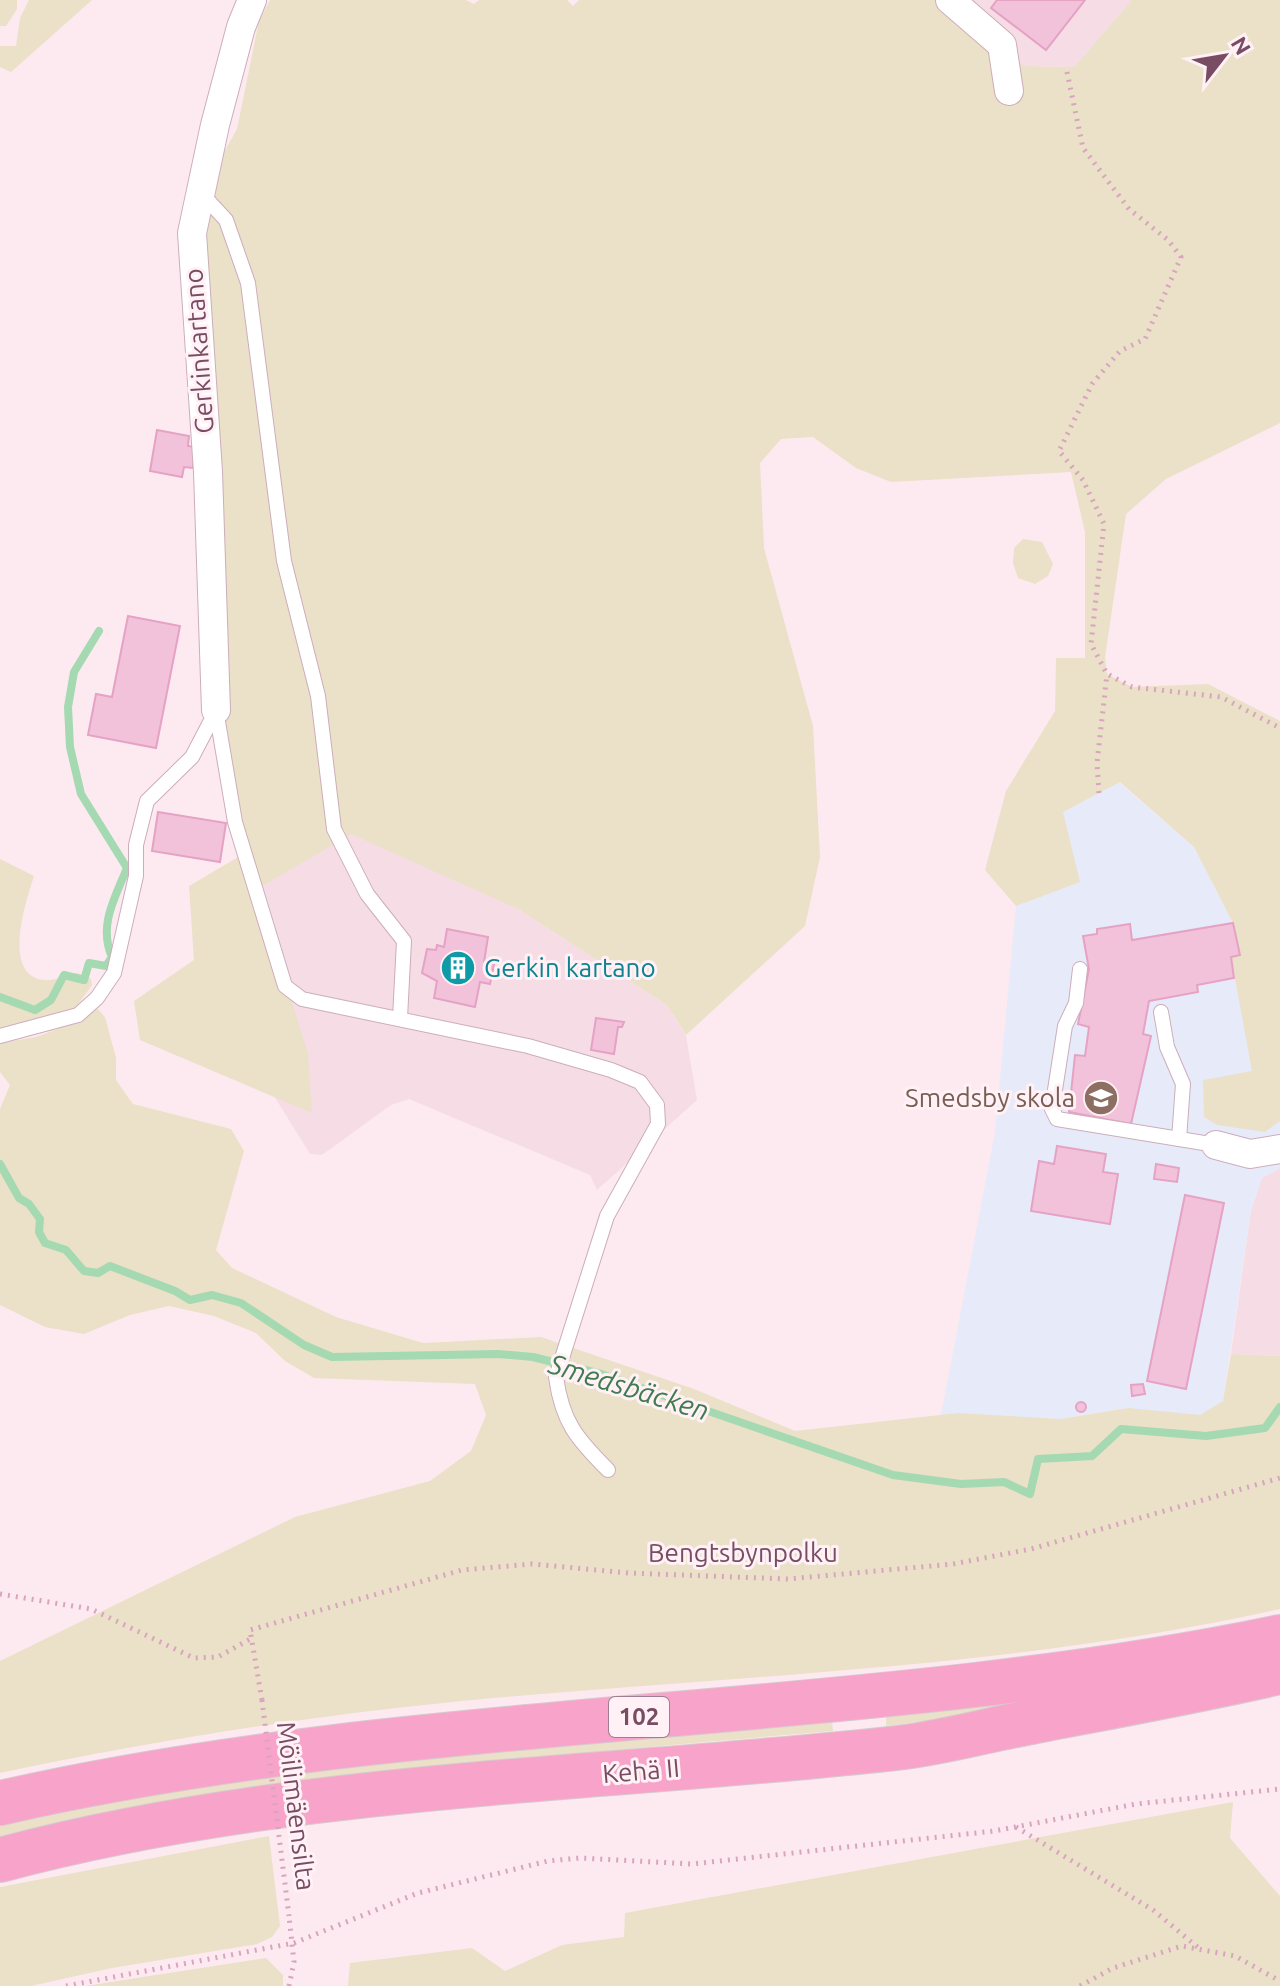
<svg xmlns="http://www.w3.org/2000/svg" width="1280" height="1986" font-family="Ubuntu,sans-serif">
	<rect width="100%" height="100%" fill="#fdeaf0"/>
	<g fill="#f6dce5">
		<polygon points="970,0 1132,0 1074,67 1023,66"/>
		<polygon points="351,833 518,909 667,1005 686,1036 697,1100 597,1190 590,1175 409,1099 391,1105 322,1155 310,1154 274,1096 312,1113 285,986 256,890"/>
		<polygon points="1280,1168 1280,1356 1231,1354 1251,1210 1262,1178"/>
	</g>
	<polygon fill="#e7ebf9" points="1119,782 1194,847 1233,923 1240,955 1245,1029 1265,1132 1280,1121 1280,1168 1262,1178 1251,1210 1223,1401 1200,1416 1128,1408 1061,1419 941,1415 995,1132 1016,906 1079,882 1062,812"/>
	<g fill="#ebe0c8">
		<polygon points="0,0 17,0 17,9 6,26 0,26"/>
		<polygon points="29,0 92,0 11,72 0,67 0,46 16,46 20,18"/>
		<polygon points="270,0 466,0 474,4 479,0 567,0 573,6 579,0 946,0 1005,40 1023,66 1074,67 1132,0 1280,0 1280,423 1166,479 1126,514 1105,658 1107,674 1132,687 1208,684 1280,721 1280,1121 1265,1132 1217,1125 1204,1117 1203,1080 1252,1071 1231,957 1240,954 1233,923 1194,847 1120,782 1063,812 1080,882 1016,906 985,870 1006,791 1055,711 1056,658 1085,658 1085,532 1071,472 891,482 856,468 813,437 781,439 760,463 764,548 813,726 820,857 805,926 686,1035 667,1005 518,909 351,834 256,890 308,1053 312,1113 140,1040 134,1001 194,960 189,886 245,853 216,710 201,193 237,129 259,21"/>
		<polygon points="1023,539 1042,542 1053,564 1048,576 1035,584 1018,578 1013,563 1014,548"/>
		<path d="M0 859 34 876C26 901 1 976 44 980 66 982 67 964 91 979L92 985 74 1010 0 1030Z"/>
		<path d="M97 1008 105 1017 116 1058V1080L133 1104 231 1129 244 1151 216 1250 232 1268 336 1317 423 1343 541 1337 694 1389 795 1431 958 1413 1061 1419 1128 1408 1200 1415 1223 1401 1231 1354 1280 1356V1609C1011 1669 735 1675 462 1701 306 1716 153 1741 0 1773V1661L295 1517 430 1481 471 1451 486 1415 475 1384 314 1378 285 1361 256 1333 214 1316 169 1306 130 1315 84 1334 45 1327 0 1305V1109L10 1085 0 1072V1043L36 1037 68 1025Z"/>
		<polygon points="1234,1664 974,1715 886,1726 886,1716 1022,1701"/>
		<path d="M832 1721 833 1731C554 1755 274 1777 0 1837V1824L135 1795 348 1763Z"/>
		<polygon points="1233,1802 1230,1838 1280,1896 1280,1986 348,1986 350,1963 472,1948 505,1971 562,1945 624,1937 625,1913"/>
		<polygon points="269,1836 280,1926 272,1937 257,1944 112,1968 31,1986 0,1986 0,1887"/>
		<polygon points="266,1958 283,1975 283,1986 85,1986"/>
	</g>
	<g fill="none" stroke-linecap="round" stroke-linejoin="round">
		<g stroke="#a4d9b2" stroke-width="8">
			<path d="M0 997 35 1010 51 1000 64 975 84 980 89 963 106 966 112 957C98 926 115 898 127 868L81 794 70 747 68 707 74 672 99 631"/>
			<polyline points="0,1164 19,1198 29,1204 40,1219 39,1232 45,1243 66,1250 84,1271 98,1273 110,1266 175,1291 190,1300 212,1295 241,1303 304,1345 332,1357 498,1354 533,1357 601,1374 893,1475 961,1484 1004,1482 1030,1494 1038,1459 1092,1456 1121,1429 1206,1436 1265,1428 1280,1407"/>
		</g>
	</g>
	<g fill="#f2c2da" stroke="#e5a2c5" stroke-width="2">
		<polygon points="997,0 1085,0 1046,50 991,8"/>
		<polygon points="157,430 189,436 188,446 196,447 193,468 184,467 182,477 150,471"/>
		<polygon points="128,616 180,626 156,748 88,735 96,694 112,697"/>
		<polygon points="158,812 226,823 220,862 152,851"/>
		<polygon points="1233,923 1240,955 1231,957 1234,978 1197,985 1198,992 1149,1001 1143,1034 1151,1036 1131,1124 1069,1112 1075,1055 1085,1056 1089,1027 1078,1024 1089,969 1083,936 1097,934 1097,929 1130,924 1132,940"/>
		<polygon points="447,929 488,937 484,962 494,964 490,984 480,982 475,1007 434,998 437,981 422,973 427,949 436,950 437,945 444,947"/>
		<polygon points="596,1018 624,1022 622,1027 618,1027 614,1054 591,1050"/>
		<polygon points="1057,1146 1106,1154 1103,1172 1118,1174 1110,1224 1031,1211 1039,1161 1054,1164"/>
		<polygon points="1156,1164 1179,1168 1177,1182 1154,1179"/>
		<polygon points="1185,1195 1224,1203 1186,1389 1147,1381"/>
		<polygon points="1143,1384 1145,1394 1132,1396 1131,1385"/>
		<circle cx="1081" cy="1407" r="5"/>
	</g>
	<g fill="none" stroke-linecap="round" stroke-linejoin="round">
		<g stroke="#cdadbb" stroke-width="16">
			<g id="service">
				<polyline points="201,193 226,220 248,283 284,561 318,696 334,829 367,894 404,941 400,1018"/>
				<path d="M216 710 235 822 285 986 302 999 528 1046 611 1070 640 1082 657 1105 658 1124 607 1216 556 1377C562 1422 577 1439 608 1470"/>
				<polyline points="1080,969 1076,1003 1065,1026 1052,1109 1057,1119 1216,1145"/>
				<polyline points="1161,1012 1167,1047 1183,1084 1179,1139"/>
				<polyline points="0,1036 78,1015 97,998 114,973 136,876 136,845 147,801 192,757 216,711"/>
			</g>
		</g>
		<g stroke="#cdadbb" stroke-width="30">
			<g id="minor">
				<polyline points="950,0 1002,45 1009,91"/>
				<polyline points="216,710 208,472 192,233 215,125 241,27 252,0"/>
				<polyline points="1216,1145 1250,1154 1280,1149"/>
			</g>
		</g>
		<g stroke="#d6cad0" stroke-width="46">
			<g id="trunk">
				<path d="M0 1803C421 1707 858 1725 1280 1637"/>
				<path d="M0 1860C291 1782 599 1781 897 1748 942 1743 987 1730 1031 1722 1114 1706 1197 1691 1280 1672"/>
			</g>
		</g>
		<g stroke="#d8a4be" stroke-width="5" stroke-dasharray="2 6" stroke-linecap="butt">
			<polyline points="1067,72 1083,148 1129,209 1168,240 1181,257 1145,339 1120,351 1092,384 1059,451 1083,480 1104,524 1091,644 1107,674 1132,687 1221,697 1280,728"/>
			<polyline points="1099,793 1097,763 1107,674"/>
			<polyline points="0,1594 91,1609 194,1658 218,1657 252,1638"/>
			<polyline points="262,1700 250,1630 462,1570 532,1564 628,1573 788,1579 953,1564 1031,1549 1280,1478"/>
			<polyline points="1016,1827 1153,1910 1201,1950"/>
			<polyline points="66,1986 294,1943 418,1893 548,1861 580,1858 692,1864 994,1831 1136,1804 1280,1789"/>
			<polyline points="289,1986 294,1962 289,1916"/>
			<polyline points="1080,1986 1113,1968 1182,1946 1235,1956 1280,1981"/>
		</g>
		<use href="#service" stroke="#fff" stroke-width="14"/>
		<use href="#minor" stroke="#fff" stroke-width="28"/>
		<use href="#trunk" stroke="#f8a3c9" stroke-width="44"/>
		<polyline stroke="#d8a4be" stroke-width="5" stroke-dasharray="2 6" stroke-linecap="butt" points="262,1700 289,1916"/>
	</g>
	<defs>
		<g id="building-disc" transform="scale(1.8)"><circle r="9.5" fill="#0f9aa8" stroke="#fff1f5"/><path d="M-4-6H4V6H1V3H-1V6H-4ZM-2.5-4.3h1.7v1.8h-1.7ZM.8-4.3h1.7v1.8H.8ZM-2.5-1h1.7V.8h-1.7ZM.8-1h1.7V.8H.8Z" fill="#fff"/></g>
		<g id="school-disc" transform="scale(1.8)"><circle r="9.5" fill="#8d6e63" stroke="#fff1f5"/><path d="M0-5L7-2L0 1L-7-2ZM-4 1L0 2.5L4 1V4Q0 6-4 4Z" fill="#fff"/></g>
	</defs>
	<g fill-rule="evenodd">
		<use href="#building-disc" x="458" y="968"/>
		<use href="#school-disc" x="1101" y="1098"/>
	</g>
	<g text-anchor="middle" stroke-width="6" stroke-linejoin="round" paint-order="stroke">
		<rect fill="#fff1f5" stroke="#a07e90" stroke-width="2" x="609" y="1697" width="60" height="40" rx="6"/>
		<g font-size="24" font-weight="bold" fill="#784d64">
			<text x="639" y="1725">102</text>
		</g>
		<g font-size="26" fill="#784d64" stroke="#fff1f5">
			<text transform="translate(199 351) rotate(-94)" y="9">Gerkinkartano</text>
			<text x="743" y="1562">Bengtsbynpolku</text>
			<text transform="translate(641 1771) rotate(-5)" y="9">Kehä II</text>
			<text transform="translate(296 1806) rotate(83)" y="9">Möilimäensilta</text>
		</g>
		<g font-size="26" fill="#0d838f" stroke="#fff1f5" text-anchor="start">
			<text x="484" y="977">Gerkin kartano</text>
		</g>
		<g font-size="26" fill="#785e54" stroke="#fff1f5" text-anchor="end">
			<text x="1075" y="1107">Smedsby skola</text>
		</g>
		<g font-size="28" font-style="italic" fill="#407c50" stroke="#fff1f5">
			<text transform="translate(629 1387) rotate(17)" y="10">Smedsbäcken</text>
		</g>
	</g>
	<g transform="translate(1224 56) rotate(59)" stroke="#fff1f5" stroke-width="6" paint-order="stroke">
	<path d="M0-6L14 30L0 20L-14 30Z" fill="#784d64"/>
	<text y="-12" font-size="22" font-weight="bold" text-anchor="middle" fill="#784d64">N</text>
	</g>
</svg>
